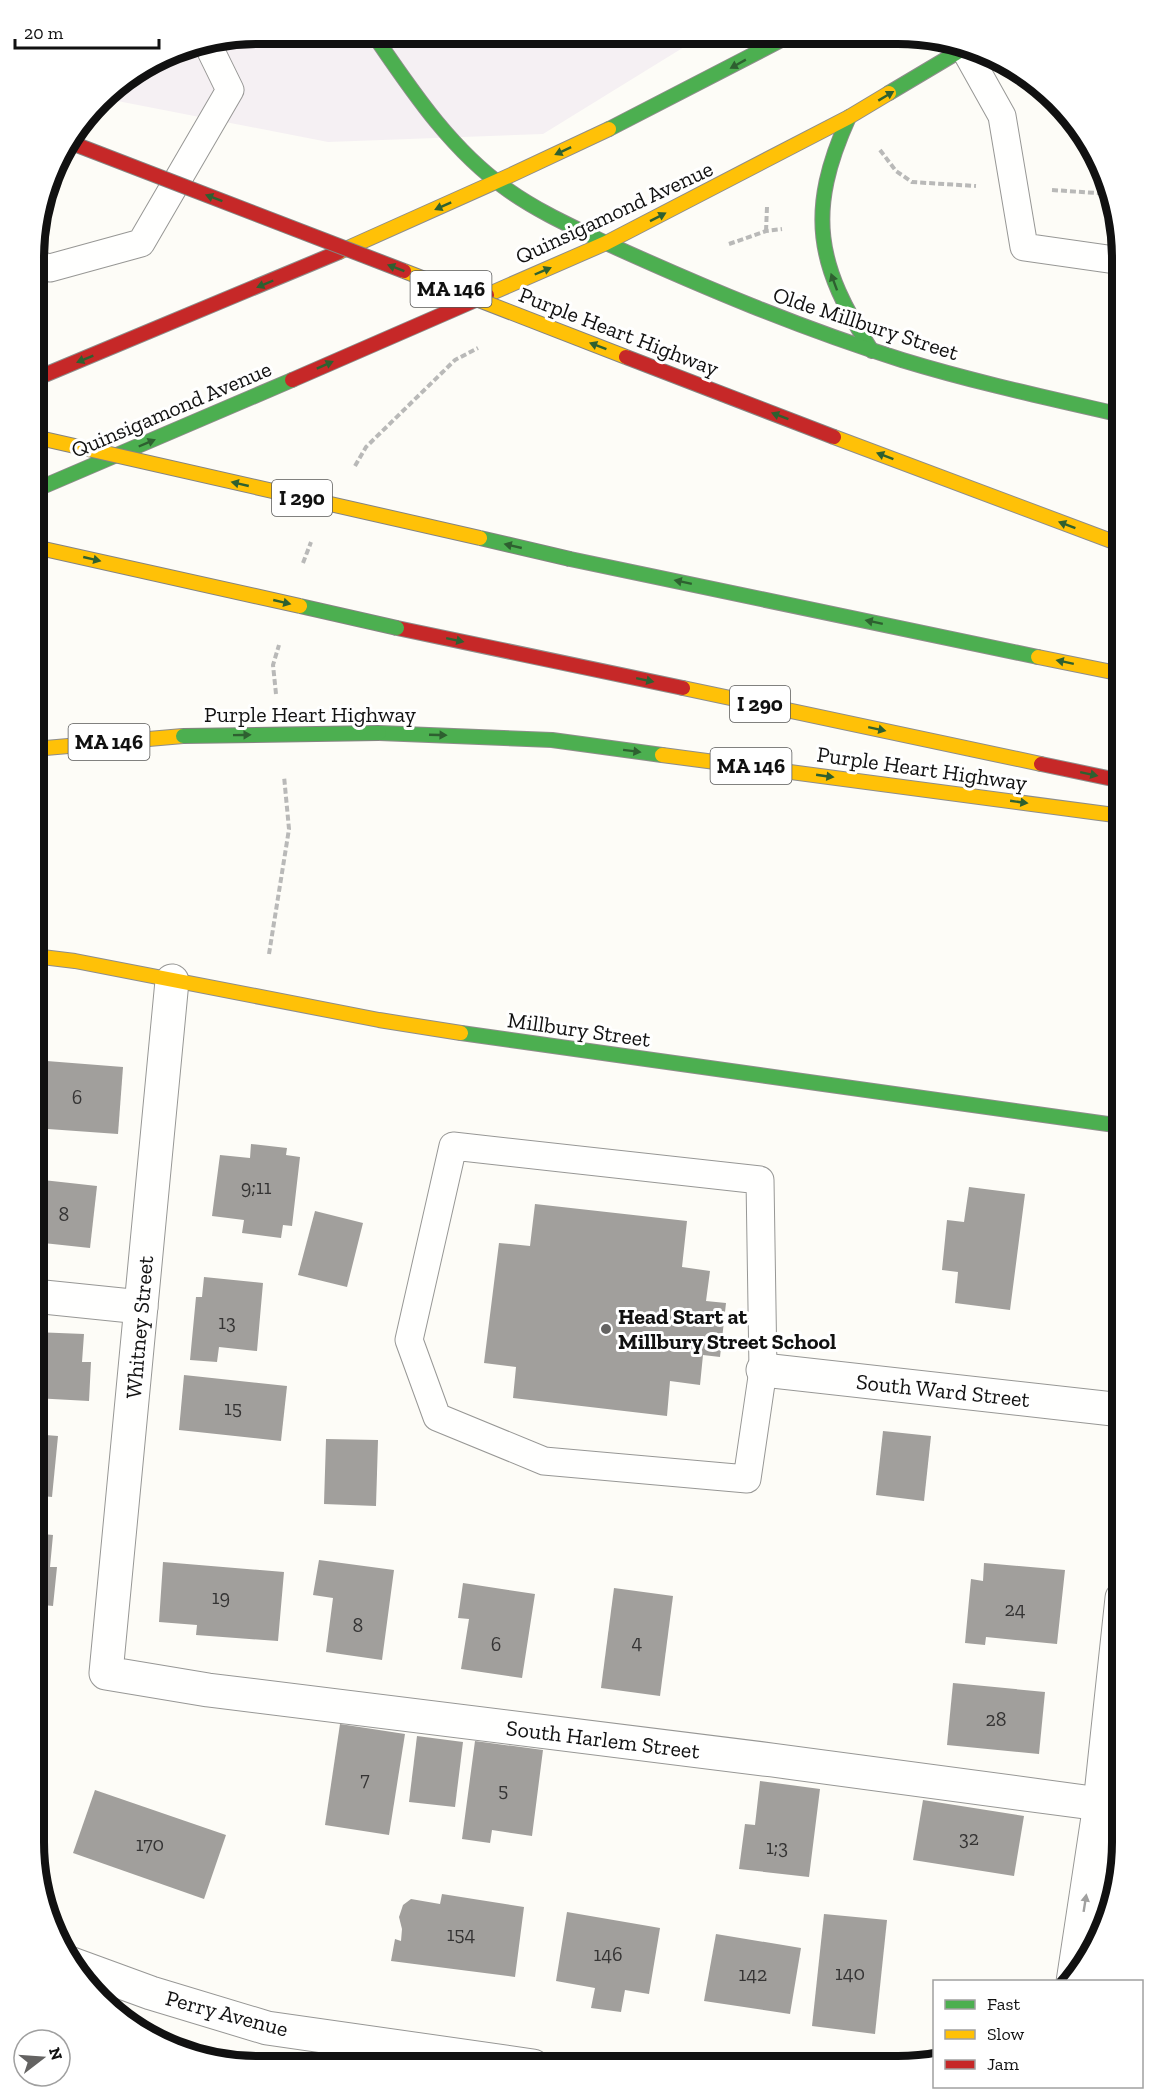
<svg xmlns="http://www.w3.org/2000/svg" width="1155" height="2100" font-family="'Zilla Slab',serif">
	<rect width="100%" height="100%" fill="#fdfcf7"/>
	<polygon fill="#f5f0f3" points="257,33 702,36 543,134 328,142 102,98 109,89 172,50"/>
	<g fill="#a19f9c">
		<polygon points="34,1060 123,1067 118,1134 34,1128"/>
		<polygon points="251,1144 287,1148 286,1155 300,1157 292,1226 283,1225 281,1238 242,1233 244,1220 212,1216 220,1155 250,1158"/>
		<polygon points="34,1179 97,1186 90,1248 34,1242"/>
		<polygon points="969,1187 1025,1194 1010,1310 955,1303 958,1272 942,1270 947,1220 964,1222"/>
		<polygon points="535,1204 687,1221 682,1267 710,1271 706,1301 726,1303 720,1357 703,1355 700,1385 670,1381 667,1416 513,1398 516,1367 484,1363 499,1243 530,1246"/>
		<polygon points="315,1211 363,1223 347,1287 298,1275"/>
		<polygon points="204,1277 263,1283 257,1351 219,1347 217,1362 190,1360 196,1297 202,1297"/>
		<polygon points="34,1332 84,1334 82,1362 91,1362 89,1401 34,1398"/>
		<polygon points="184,1375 287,1386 281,1441 179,1430"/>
		<polygon points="883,1431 931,1436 924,1501 876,1495"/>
		<polygon points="33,1434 58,1436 52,1497 33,1495"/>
		<polygon points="326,1439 378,1440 376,1506 324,1504"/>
		<polygon points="33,1533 53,1535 50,1567 57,1567 53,1606 33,1604"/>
		<polygon points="319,1560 394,1570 382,1660 326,1652 333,1598 313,1595"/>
		<polygon points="163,1562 284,1572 278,1641 196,1635 197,1625 159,1622"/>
		<polygon points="984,1563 1065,1570 1057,1644 986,1637 985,1645 965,1643 971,1579 983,1581"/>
		<polygon points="463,1583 535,1594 522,1678 461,1669 469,1619 458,1618"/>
		<polygon points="614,1588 673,1596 660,1696 601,1688"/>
		<polygon points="953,1683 1045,1692 1039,1754 947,1745"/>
		<polygon points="340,1724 405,1734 389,1835 325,1825"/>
		<polygon points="417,1736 463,1742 455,1807 409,1802"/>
		<polygon points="475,1741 543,1750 532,1836 492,1830 490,1843 462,1839"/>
		<polygon points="760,1781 820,1789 809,1877 739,1869 745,1824 755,1825"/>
		<polygon points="95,1790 226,1835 204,1899 73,1853"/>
		<polygon points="923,1800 1024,1816 1014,1876 913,1860"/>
		<polygon points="442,1894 524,1907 515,1977 391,1961 395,1939 401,1941 402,1929 399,1917 403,1905 411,1899 440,1904"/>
		<polygon points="567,1912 660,1928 649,1994 625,1990 621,2012 591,2008 595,1988 556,1981"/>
		<polygon points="824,1914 887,1920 875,2034 812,2026"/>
		<polygon points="716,1934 801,1948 790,2014 704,2001"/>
	</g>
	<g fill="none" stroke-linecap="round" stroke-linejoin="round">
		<g stroke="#979795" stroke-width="29">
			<g id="lane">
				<polyline points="964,48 1002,116 1024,247 1122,261"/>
				<polyline points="35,264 50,268 141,243 230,90 207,43"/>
				<polygon points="453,1146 760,1180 763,1370 747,1479 544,1461 437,1417 409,1340"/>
			</g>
		</g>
		<g stroke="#979795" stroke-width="35">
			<g id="street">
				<polyline points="172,981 106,1673 208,1690 772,1760 1100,1804"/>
				<polyline points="34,1296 141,1307"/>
				<polyline points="763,1370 1122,1410"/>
				<polyline points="69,1963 151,1993 267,2028 533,2066"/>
				<polyline points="1073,1982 1100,1804 1122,1598"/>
			</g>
		</g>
		<g stroke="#8e8d8b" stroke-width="16">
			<g id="fast">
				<path d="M373 34C412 91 451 150 508 190 539 212 573 227 606 243"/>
				<polyline points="889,93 968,46"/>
				<path d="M849 117C806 212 816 265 872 351"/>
				<polyline points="609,129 789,36"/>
				<path d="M606 243C703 287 800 328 902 360 974 382 1048 398 1122 415"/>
				<polyline points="35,490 292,380"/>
				<polyline points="570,559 1038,657"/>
				<polyline points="379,733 552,740 662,755"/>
				<polyline points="461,1033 1122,1126"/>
			</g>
		</g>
		<g stroke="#8e8d8b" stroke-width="16">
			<g id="slow">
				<polyline points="339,252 511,175 609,129"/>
				<polyline points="487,295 606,243 849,117 889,93"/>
				<polyline points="834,437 1122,545"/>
				<polyline points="1038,657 1122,674"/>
				<polyline points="683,688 1041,764"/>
				<polyline points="34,749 183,736"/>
				<polyline points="662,755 1122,816"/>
				<polyline points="34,956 75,961 379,1020 461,1033"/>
			</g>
		</g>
		<g stroke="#8e8d8b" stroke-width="16">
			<g id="jam">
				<polyline points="35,379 339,252"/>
				<polyline points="292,380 487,295"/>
				<polyline points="397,628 683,688"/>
				<polyline points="1041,764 1122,781"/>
			</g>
		</g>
		<g stroke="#b9b9b8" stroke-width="4" stroke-dasharray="6 3" stroke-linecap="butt">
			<polyline points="880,150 896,171 912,182 976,186"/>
			<polyline points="1052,190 1111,194"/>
			<polyline points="766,231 767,207"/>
			<polyline points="729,244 766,231 782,229"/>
			<polyline points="355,466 366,447 455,360 478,348"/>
			<polyline points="303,563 311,542"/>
			<polyline points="276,694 273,665 279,645"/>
			<polyline points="269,954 289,829 284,776"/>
		</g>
		<use href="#lane" stroke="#fffffe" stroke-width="27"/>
		<use href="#street" stroke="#fffffe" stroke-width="33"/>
		<use href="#fast" stroke="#4caf50" stroke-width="14"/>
		<use href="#slow" stroke="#ffc107" stroke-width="14"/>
		<use href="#jam" stroke="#c62828" stroke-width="14"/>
		<g stroke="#858482" stroke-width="16" stroke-linecap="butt">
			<g id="fast-bridge">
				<polyline points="480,538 570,559"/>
				<polyline points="300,606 397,628"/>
				<polyline points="183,736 379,733"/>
			</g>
		</g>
		<g stroke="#858482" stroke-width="16" stroke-linecap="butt">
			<g id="slow-bridge">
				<polyline points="404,271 626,357"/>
				<polyline points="35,437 480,538"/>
				<polyline points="35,547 300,606"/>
			</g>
		</g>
		<g stroke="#858482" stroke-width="16" stroke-linecap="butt">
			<g id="jam-bridge">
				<polyline points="69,142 404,271"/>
				<polyline points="626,357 834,437"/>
			</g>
		</g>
		<use href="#fast-bridge" stroke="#4caf50" stroke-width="14"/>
		<use href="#slow-bridge" stroke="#ffc107" stroke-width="14"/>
		<use href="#jam-bridge" stroke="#c62828" stroke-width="14"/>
	</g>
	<defs><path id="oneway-solid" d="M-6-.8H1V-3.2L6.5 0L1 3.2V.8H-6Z" transform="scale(1.5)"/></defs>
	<g fill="#2e6030">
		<use href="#oneway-solid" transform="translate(738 64) rotate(151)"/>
		<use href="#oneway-solid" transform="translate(886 96) rotate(-31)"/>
		<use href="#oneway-solid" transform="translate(563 151) rotate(155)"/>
		<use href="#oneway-solid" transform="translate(214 198) rotate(-159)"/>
		<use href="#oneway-solid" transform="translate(443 206) rotate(156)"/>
		<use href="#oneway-solid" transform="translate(658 217) rotate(-27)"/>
		<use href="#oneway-solid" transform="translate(396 268) rotate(-159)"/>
		<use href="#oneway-solid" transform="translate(543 271) rotate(-23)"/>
		<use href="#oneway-solid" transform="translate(834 282) rotate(-110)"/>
		<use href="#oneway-solid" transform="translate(265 284) rotate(157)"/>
		<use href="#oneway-solid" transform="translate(598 346) rotate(-159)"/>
		<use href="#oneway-solid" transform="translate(85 359) rotate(158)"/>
		<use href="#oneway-solid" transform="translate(325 365) rotate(-24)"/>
		<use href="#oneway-solid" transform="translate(780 416) rotate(-159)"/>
		<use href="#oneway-solid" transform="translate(147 443) rotate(-23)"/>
		<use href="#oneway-solid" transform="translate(885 456) rotate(-159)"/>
		<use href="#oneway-solid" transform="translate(240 484) rotate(-167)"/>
		<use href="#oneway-solid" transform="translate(1067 525) rotate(-159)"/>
		<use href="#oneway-solid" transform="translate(513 546) rotate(-167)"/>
		<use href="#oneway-solid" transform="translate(92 559) rotate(13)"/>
		<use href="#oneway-solid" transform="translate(683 582) rotate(-168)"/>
		<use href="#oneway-solid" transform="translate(282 602) rotate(13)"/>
		<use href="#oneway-solid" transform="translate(874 622) rotate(-168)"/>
		<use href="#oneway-solid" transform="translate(455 640) rotate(12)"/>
		<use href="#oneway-solid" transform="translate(1065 662) rotate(-168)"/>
		<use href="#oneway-solid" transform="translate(645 680) rotate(12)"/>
		<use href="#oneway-solid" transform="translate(877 729) rotate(12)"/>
		<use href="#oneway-solid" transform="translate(242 735) rotate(-1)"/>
		<use href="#oneway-solid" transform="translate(438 735) rotate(2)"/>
		<use href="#oneway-solid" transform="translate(632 751) rotate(7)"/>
		<use href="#oneway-solid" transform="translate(1089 774) rotate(12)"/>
		<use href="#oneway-solid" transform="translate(825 776) rotate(8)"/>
		<use href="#oneway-solid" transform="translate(1019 802) rotate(8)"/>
	</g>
	<use fill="#a0a09f" href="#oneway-solid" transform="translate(1085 1903) rotate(-81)"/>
	<circle fill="#646362" stroke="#fff" stroke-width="2" cx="606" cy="1329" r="6"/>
	<g text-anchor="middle" stroke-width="6" stroke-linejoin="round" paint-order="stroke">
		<g font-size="20" fill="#353434">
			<text x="77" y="1104">6</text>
			<text x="256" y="1194">9;11</text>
			<text x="64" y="1221">8</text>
			<text x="227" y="1329">13</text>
			<text x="233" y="1415">15</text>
			<text x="221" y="1604">19</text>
			<text x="1015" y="1616">24</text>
			<text x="358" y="1632">8</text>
			<text x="637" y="1649">4</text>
			<text x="496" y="1651">6</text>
			<text x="996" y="1726">28</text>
			<text x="365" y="1786">7</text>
			<text x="503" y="1797">5</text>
			<text x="969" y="1845">32</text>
			<text x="150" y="1851">170</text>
			<text x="777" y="1854">1;3</text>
			<text x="461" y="1941">154</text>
			<text x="608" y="1961">146</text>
			<text x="850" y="1980">140</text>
			<text x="753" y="1981">142</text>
		</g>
		<g fill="#fff" stroke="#585858" stroke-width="1.5">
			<rect x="410.5" y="271" width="81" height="36" rx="4.5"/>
			<rect x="272" y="480" width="60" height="36" rx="4.5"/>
			<rect x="730" y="686" width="60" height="36" rx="4.5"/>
			<rect x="68.5" y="724" width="81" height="36" rx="4.5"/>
			<rect x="710.5" y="748" width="81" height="36" rx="4.5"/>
		</g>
		<g font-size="21" font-weight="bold" fill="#111">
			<text x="451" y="296">MA 146</text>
			<text x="302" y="505">I 290</text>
			<text x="760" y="711">I 290</text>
			<text x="109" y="749">MA 146</text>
			<text x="751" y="773">MA 146</text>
		</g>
		<g font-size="22" fill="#111" stroke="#fff">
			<text transform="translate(614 212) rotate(-25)" y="8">Quinsigamond Avenue</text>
			<text transform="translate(866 323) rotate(18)" y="8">Olde Millbury Street</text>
			<text transform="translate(619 331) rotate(21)" y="8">Purple Heart Highway</text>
			<text transform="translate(171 409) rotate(-23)" y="8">Quinsigamond Avenue</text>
			<text x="310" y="722">Purple Heart Highway</text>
			<text transform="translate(922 768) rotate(8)" y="8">Purple Heart Highway</text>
			<text transform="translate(579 1029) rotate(8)" y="8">Millbury Street</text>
			<text transform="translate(139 1327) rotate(-85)" y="8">Whitney Street</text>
			<text transform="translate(943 1390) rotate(6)" y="8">South Ward Street</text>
			<text transform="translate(603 1739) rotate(7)" y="8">South Harlem Street</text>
			<text transform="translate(227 2013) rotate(15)" y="8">Perry Avenue</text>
		</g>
		<g font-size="22" font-weight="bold" fill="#111" stroke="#fff" text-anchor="start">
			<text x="618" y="1324">Head Start at<tspan x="618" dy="25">Millbury Street School</tspan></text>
		</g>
	</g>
	<path d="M0 0H1155V2100H0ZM258 44H898A214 214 0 0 1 1112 258V1842A214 214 0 0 1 898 2056H258A214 214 0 0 1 44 1842V258A214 214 0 0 1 258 44Z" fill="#fff" fill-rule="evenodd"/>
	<path fill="none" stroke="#111" stroke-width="8" d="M258 44H898A214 214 0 0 1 1112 258V1842A214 214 0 0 1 898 2056H258A214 214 0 0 1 44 1842V258A214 214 0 0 1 258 44Z"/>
	<rect x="933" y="1980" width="210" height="108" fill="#ffffff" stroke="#a0a0a0" stroke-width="1.5"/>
	<rect x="945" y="2000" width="30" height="9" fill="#4caf50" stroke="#a0a0a0" stroke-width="1.5"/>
	<text x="987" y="2010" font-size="18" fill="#111111">Fast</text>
	<rect x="945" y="2030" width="30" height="9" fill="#ffc107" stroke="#a0a0a0" stroke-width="1.5"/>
	<text x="987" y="2040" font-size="18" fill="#111111">Slow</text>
	<rect x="945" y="2060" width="30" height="9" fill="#c62828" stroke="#a0a0a0" stroke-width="1.5"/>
	<text x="987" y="2070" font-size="18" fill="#111111">Jam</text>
	<g transform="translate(42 2058) rotate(73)"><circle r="28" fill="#ffffff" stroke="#a0a0a0" stroke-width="1.5"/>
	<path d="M0-4.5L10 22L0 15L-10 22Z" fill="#646362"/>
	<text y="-9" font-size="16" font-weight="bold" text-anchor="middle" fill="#111111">N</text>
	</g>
	<path d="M15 39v9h144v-9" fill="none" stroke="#111111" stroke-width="3"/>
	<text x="24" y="39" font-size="18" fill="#111111" stroke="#ffffff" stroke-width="4.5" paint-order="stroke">20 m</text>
</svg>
